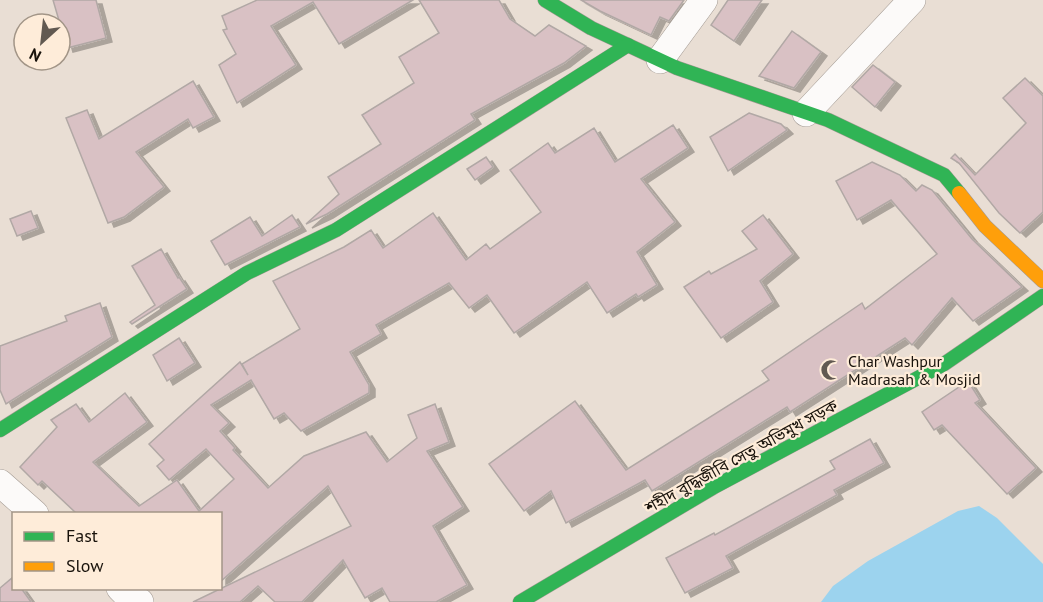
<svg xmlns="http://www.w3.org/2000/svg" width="1043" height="602" font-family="'PT Sans','Noto Sans Bengali',sans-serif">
	<defs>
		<filter id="shadow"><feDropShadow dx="6" dy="4" stdDeviation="0" flood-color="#0004"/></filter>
	</defs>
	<rect width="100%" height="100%" fill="#e9ded4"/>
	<polygon fill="#9cd3ee" points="979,506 997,518 1043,564 1043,602 821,602 833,586 868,561 958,511"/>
	<g fill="#d9c1c4" stroke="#b1a8a5" stroke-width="1.5" filter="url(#shadow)">
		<polygon points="53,0 96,0 106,38 67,48"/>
		<polygon points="257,0 413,0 339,44 313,2 271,26 296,65 237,103 219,65 236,54 223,30 227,29 222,16"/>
		<polygon points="419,0 499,0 510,19 535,36 549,25 586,46 564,63 471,114 475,120 327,214 306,224 339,194 328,177 381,144 362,115 414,83 399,57 439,33"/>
		<polygon points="581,0 684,0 669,21 660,17 651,35 600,11"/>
		<polygon points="728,0 762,0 734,41 711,25"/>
		<polygon points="792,31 821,52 794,88 759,76"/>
		<polygon points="873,65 895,82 875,107 852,87"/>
		<polygon points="1025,78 1043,96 1043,212 1020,233 999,213 959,163 951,158 955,154 975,175 1026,123 1003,98"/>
		<polygon points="193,81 214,117 193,128 188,119 136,152 164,187 124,217 108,223 66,118 87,110 99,139"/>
		<polygon points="749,113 781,124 787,130 728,171 710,137"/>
		<polygon points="673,125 688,148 641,179 675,222 637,252 657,285 638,297 636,294 607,313 587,282 514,333 487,295 469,308 449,283 376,325 381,334 350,352 369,385 369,393 301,431 284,413 274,419 251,380 211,405 229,423 220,431 235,448 233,450 268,488 304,456 366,432 387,462 417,438 408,415 435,404 449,442 427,451 463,507 433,526 467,585 436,602 390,602 382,588 365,598 343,560 302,602 275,602 258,586 240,602 193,602 351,526 328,486 220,582 220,513 76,513 42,481 38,485 20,467 57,427 51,420 76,404 89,422 125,393 147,422 93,462 139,506 177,480 199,511 234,479 206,449 169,480 157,466 164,460 149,444 240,362 248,375 242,364 300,329 273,281 344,247 371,230 383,248 433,213 466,260 486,244 490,249 541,212 510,170 548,143 555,153 594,128 615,162"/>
		<polygon points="486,157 493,167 475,180 467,169"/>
		<polygon points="872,162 900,175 916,191 922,185 932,190 972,239 1022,287 973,321 952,298 912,345 905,338 790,412 787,407 652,491 645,480 566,523 551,491 524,511 489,464 575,401 626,470 769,380 762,371 862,303 865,309 937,254 891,200 857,220 836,181"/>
		<polygon points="31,211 38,228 17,236 10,219"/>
		<polygon points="292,215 300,227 225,265 211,241 250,217 262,236"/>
		<polygon points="763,215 793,254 760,281 773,302 721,338 684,287 709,271 711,274 757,249 742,231"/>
		<polygon points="161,249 178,278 179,277 187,289 132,324 130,322 155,305 132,266"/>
		<polygon points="100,303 112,337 6,404 0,390 0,346 67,321 65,316"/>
		<polygon points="179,338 195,363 167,381 153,355"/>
		<polygon points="968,381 980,400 975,403 1036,468 1007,494 942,425 934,430 922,412"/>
		<polygon points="870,439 884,463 834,490 837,495 726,556 733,568 685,593 666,558 714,533 715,535 835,469 830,461"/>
		<polygon points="12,578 14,588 21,588 31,602 0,602 0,588"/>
	</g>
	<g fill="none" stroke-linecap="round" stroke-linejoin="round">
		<g stroke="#a39a93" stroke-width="28">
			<g id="street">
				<polyline points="660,60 704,0"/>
				<polyline points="806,113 912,0"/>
				<polyline points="0,483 35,514"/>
				<polyline points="120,588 126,594 140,602"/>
			</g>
		</g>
		<g stroke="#a39a93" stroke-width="15">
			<g id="fast">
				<polyline points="545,0 591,28 677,68 828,120 944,175 959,193"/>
				<polyline points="0,430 247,273 336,230 628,45"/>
				<polyline points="520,602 714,487 944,364 1043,296"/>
			</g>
		</g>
		<g stroke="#a39a93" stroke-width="15">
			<polyline id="slow" points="959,193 985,226 1043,281"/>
		</g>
		<use href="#street" stroke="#fcfaf9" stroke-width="27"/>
		<use href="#fast" stroke="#30b455" stroke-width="14"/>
		<use href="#slow" stroke="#ff9f0a" stroke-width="14"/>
	</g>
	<defs>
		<g id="mosque-bare" transform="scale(1.62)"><path d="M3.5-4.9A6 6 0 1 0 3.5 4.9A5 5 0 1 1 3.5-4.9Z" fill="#615951" stroke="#feecd9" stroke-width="2.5" paint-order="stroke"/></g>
	</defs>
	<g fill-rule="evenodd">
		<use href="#mosque-bare" x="831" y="370"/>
	</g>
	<g text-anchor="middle" stroke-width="4.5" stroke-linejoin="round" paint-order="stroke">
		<g font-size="16" fill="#18120b" stroke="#feecd9" text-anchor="start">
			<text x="848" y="367">Char Washpur<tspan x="848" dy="18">Madrasah &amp; Mosjid</tspan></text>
		</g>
		<g font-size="16" fill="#18120b" stroke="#feecd9">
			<text transform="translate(741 456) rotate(-29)" y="6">শহীদ বুদ্ধিজীবি সেতু অভিমুখ সড়ক</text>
		</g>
	</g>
	<rect x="12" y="512" width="210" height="78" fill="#feecd9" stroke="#a29587" stroke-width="1.5"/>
	<rect x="24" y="532" width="30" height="9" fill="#30b455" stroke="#a29587" stroke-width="1.5"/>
	<text x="66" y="542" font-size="18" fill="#18120b">Fast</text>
	<rect x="24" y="562" width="30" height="9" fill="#ff9f0a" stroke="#a29587" stroke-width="1.5"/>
	<text x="66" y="572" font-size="18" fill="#18120b">Slow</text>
	<g transform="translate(42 42) rotate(207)"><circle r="28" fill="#feecd9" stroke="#a29587" stroke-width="1.5"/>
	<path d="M0-4.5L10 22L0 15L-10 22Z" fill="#615951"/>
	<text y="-9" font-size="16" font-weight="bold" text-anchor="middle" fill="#18120b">N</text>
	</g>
</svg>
